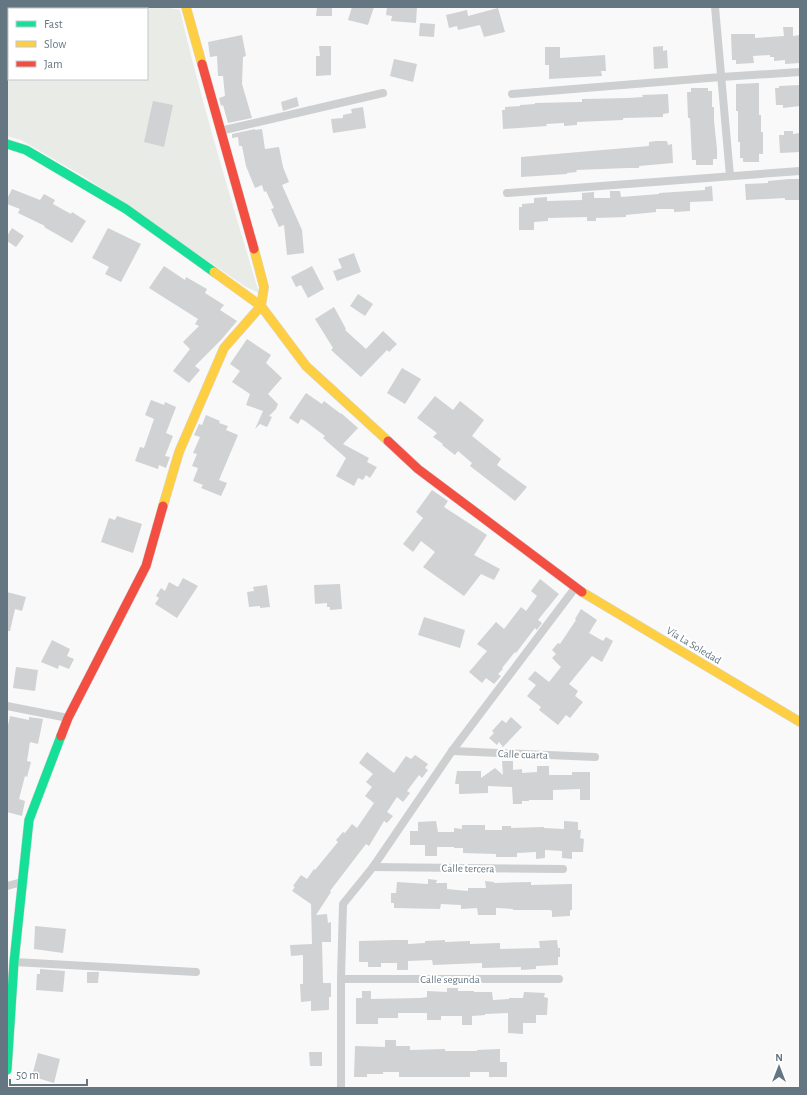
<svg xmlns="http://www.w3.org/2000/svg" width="807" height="1095" font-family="'Alegreya Sans',sans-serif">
	<rect width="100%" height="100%" fill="#f9f9f9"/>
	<path fill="#e8ebe6" d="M56 7H164L180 10C202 105 231 199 259 293L246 287 86 178 21 140 7 136V9H9V79H147V9H40Z"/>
	<g fill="#d0d2d3">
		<polygon points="317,7 332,7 332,16 316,16"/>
		<polygon points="352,7 374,7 368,25 348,20"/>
		<polygon points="387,7 417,7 416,23 391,21 392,16 386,15"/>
		<polygon points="498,8 505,32 484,37 480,25 458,30 457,26 449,28 446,15 467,10 468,16"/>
		<polygon points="420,23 435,24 434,37 419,36"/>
		<polygon points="783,27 793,27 793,36 800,35 800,63 785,64 785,60 774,61 774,57 770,57 770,55 753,56 754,63 736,64 736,60 732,60 731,34 755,34 755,38 784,36"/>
		<polygon points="242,35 246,56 243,57 242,84 252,118 228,123 223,105 221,106 219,98 225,96 223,76 218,76 217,56 210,57 208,42"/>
		<polygon points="319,46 331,46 331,75 316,76 316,56 320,56"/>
		<polygon points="663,46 663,51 667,50 668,68 654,69 653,47"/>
		<polygon points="545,47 560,47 560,58 605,55 606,71 601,71 602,76 549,79 549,65 545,65"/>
		<polygon points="394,59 417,64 413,82 390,76"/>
		<polygon points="759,83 759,115 761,115 761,132 763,132 763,154 759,154 759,162 743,162 743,158 740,158 740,142 738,142 738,111 736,111 736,84"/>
		<polygon points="800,85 800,106 783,108 783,105 776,105 775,88 779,88 779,86"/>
		<polygon points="691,88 708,88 708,91 712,91 712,107 714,107 714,121 717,149 717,159 713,159 713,165 696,165 696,160 692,160 690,118 688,118 687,92 691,92"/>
		<polygon points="668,94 669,113 663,114 663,117 623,118 623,120 577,122 577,125 564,126 564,123 546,124 547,126 503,129 502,110 505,110 505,107 520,106 520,105 535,104 535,103 579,102 582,102 582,99 628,98 643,97 642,95"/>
		<polygon points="297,97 299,106 283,111 281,102"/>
		<polygon points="153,101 173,105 164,147 144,142"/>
		<polygon points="363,107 366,128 333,133 331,119 343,118 343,115 352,113 351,109"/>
		<polygon points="255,129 255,130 262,129 265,149 279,147 283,167 289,182 282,185 302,230 304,253 287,255 284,225 279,227 271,209 274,208 266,191 264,192 262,185 255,188 246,166 242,146 239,146 238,137 232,138 232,134"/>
		<polygon points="784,131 793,131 793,134 800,133 800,152 780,153 779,135 784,135"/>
		<polygon points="656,141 667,141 668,145 672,144 673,163 639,166 639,168 628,168 576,170 577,172 567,173 567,174 521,177 521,157 649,146 649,142"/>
		<polygon points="789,179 800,179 799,200 785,200 785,198 746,200 745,184 768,183 768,181"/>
		<polygon points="712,186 713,201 690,202 690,211 674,212 674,209 656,209 656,212 626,215 626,217 596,218 596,221 587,221 587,217 548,218 548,221 534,222 534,230 519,230 519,207 522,207 522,204 534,203 534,198 547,197 547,201 582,200 582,193 594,192 594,198 610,198 610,191 620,191 621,197 659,194 659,193 705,190 705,187"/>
		<polygon points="12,189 40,200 44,194 55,200 53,204 71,214 72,212 86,221 72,243 44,227 45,226 18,213 20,209 7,204 7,199"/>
		<polygon points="12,228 24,236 16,247 7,241 7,236"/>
		<polygon points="108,228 141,244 121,282 105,274 109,267 92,258"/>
		<polygon points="354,253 361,272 337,281 333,271 342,268 338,259"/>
		<polygon points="164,266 185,280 186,277 207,289 205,293 224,305 220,310 237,321 221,340 195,366 200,370 189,383 173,371 190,349 183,342 199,326 195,324 198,319 149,288"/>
		<polygon points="312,266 324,289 308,298 301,285 296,287 291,277"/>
		<polygon points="358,294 373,304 365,316 350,306"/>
		<polygon points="334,307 346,329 345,330 366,349 383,331 397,344 389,352 387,350 361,377 331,350 333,348 315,319"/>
		<polygon points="247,339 271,355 266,363 282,378 268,394 278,404 276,409 269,416 272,417 267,427 260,424 255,429 263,411 246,405 250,394 232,382 240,371 230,364"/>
		<polygon points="402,368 421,379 405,404 387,393"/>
		<polygon points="306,393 322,404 324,401 341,414 341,413 358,428 343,444 369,458 367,462 377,467 370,478 366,475 363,480 358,478 354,486 336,476 346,458 323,438 325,436 305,421 301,419 298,424 289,418"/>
		<polygon points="435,396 453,410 460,401 484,420 472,436 501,459 497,465 527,487 515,501 470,466 472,463 458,451 455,455 442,445 443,444 433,437 437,433 417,418"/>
		<polygon points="151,400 164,405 165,402 176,407 166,433 173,436 165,456 170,457 166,468 159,465 158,469 135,461 140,447 144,448 154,419 145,415"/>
		<polygon points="206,415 220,421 219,423 228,426 226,430 238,435 219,480 227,483 221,496 201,488 203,485 193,481 198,468 192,466 197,454 193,453 200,437 194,435 199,424 202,425"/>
		<polygon points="432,490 448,501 444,507 487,535 474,555 500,569 494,580 481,574 464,596 423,567 435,552 421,541 413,552 403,544 423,518 416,512"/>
		<polygon points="117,516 142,524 133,553 101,542 109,518 115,520"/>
		<polygon points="183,578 198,586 177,618 155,604 159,598 156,596 161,588 165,591 169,582 178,587"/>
		<polygon points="540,579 559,594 538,620 542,623 537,630 535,628 516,653 515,652 502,668 503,669 498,674 501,676 494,684 486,678 482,683 469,672 487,651 477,644 496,622 504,629 521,607 526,611 537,596 531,591"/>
		<polygon points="340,584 342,609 330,610 330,607 327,607 327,603 315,604 314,585"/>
		<polygon points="267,585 270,607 260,608 260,606 249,607 247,592 254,591 253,587"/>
		<polygon points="7,592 26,597 22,611 15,609 10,631 7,631"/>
		<polygon points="581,609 597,620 589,633 603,641 606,637 613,641 602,662 592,656 569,684 578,691 575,696 583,702 570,718 566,715 558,725 539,710 541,707 527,696 536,685 528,679 535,671 549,682 561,667 552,658 556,654 552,650 558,643 560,644 576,620 575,619"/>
		<polygon points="424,617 465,630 460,648 418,635"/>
		<polygon points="52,640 70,649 67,656 74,659 69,669 59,665 58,669 41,662"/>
		<polygon points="16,667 38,670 35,691 13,688"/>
		<polygon points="10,716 29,720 29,717 43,719 38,744 30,742 27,761 31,762 27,777 25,776 19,799 25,801 22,816 7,812 7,730"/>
		<polygon points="511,717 522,727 503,747 499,742 497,745 489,738 494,733 492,731 502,720 506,723"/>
		<polygon points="367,752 394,773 406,756 411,759 415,755 428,764 425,768 428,770 422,778 419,775 407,791 410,793 403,802 397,797 387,812 393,816 387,823 384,821 369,846 366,844 330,891 331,892 316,915 327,914 328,923 331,922 331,942 322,942 323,983 331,983 331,997 329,997 329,1010 311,1011 311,1001 301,1002 300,984 303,984 303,955 291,956 290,945 312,944 311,904 292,891 295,887 293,886 301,875 307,879 314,869 315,870 338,842 336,840 343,832 345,833 352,824 357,828 374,803 365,796 372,787 366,782 373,774 359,763"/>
		<polygon points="502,761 513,761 513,770 522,769 522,773 537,772 537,766 549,766 549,775 572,775 572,772 590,772 590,800 580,800 580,789 553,790 553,800 529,800 529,801 522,801 522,804 513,804 512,787 488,786 488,793 459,794 459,784 455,784 457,771 481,771 481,778 495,768 503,775"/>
		<polygon points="436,821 438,832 454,832 454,828 462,829 462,825 485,825 485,830 502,830 502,826 511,826 511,828 544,827 544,828 564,829 564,821 578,822 578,830 581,830 580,838 584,839 583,852 572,852 572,859 562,858 562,851 545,850 545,858 536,859 536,852 517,853 517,857 496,857 496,854 463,853 463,848 454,848 454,847 437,847 437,856 425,856 425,845 410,845 410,831 418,831 418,822"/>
		<polygon points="428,879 437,880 436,883 447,883 447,889 468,891 468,888 486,888 485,881 494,882 494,883 531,882 531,885 572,884 572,910 570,910 570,916 552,917 552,911 550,910 513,910 513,909 496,908 496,915 478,915 477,908 461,909 461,905 441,904 440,909 394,908 394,903 391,903 391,893 396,893 397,882 428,884"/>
		<polygon points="35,926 66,929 63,953 34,949"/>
		<polygon points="396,940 408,940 408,944 425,943 425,941 445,940 445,942 470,941 470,944 500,943 500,949 540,948 539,941 557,940 558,948 560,948 560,957 558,957 558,965 536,966 536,969 521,970 521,967 482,968 482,963 433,965 432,960 408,961 408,970 397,970 397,963 381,963 381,967 368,967 368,962 359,962 359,941"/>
		<polygon points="40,969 65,971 63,992 36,990 37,974 40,974"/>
		<polygon points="87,972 99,972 98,983 87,983"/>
		<polygon points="447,988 458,988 458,991 474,991 474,992 492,992 493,1000 509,999 509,998 523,998 524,992 545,993 544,997 548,998 547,1015 536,1015 536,1023 523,1023 523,1034 508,1033 508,1013 485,1014 485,1015 472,1016 472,1025 462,1025 462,1016 441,1016 441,1020 427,1020 427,1013 398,1013 398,1018 378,1018 378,1024 356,1024 356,998 362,998 362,991 371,991 371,999 421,998 427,997 427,991 447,992"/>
		<polygon points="385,1040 396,1040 396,1046 410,1046 410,1050 445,1049 445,1051 477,1051 477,1050 500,1049 500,1062 507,1062 507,1077 489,1077 489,1072 470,1072 470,1077 399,1077 399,1072 383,1072 383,1074 367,1074 367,1077 354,1077 355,1046 385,1047"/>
		<polygon points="309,1052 322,1052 322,1066 310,1066"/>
		<polygon points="38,1053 60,1059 54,1083 34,1077 35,1073 33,1072"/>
	</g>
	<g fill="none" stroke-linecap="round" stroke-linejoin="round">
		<g stroke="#d5d6d7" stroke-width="10">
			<g id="fast">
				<polyline points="7,144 26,150 126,209 214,272"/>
				<polyline points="7,1070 14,962 29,820 61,736"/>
			</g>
		</g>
		<g stroke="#d5d6d7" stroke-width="10">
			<g id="slow">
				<polyline points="186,7 202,64"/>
				<polyline points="214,272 261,306 306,366 388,441"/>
				<polyline points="163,506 179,452 224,348 261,306 264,287 254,249"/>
				<polyline points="582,592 800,722"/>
			</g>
		</g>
		<g stroke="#d5d6d7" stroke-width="10">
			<g id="jam">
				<polyline points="202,64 254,249"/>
				<polyline points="388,441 418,469 582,592"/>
				<polyline points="61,736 68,718 146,566 163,506"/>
			</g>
		</g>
		<g stroke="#cecfd0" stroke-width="8">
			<polyline points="715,7 730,176"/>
			<polyline points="512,94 721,77 800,72"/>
			<polyline points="220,131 383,93"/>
			<polyline points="507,193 800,171"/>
			<polyline points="7,706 68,718"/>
			<polyline points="452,751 595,757"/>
			<polyline points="373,867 563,869"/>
			<polyline points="7,886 22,882"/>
			<polyline points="14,962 196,972"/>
			<polyline points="341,979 559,979"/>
			<polyline points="341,1088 341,979 343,904 373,867 452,751 575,588"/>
		</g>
		<use href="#fast" stroke="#16e098" stroke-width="9"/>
		<use href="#slow" stroke="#ffcf43" stroke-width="9"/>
		<use href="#jam" stroke="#f24e42" stroke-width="9"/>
	</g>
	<g text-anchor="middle" stroke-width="4" stroke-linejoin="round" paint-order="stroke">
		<g font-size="11" fill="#657683" stroke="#fff">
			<text transform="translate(694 645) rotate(31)" y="4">Vía La Soledad</text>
			<text transform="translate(523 754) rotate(2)" y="4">Calle cuarta</text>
			<text transform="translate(468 868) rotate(1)" y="4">Calle tercera</text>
			<text x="450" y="983">Calle segunda</text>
		</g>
	</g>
	<rect width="807" height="1095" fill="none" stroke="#657683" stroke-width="16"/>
	<rect x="8" y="8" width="140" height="72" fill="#ffffff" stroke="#c1c8cd"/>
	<rect x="16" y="21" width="20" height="6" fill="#16e098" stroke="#c1c8cd"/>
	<text x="44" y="28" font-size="12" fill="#657683">Fast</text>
	<rect x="16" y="41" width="20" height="6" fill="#ffcf43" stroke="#c1c8cd"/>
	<text x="44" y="48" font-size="12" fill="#657683">Slow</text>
	<rect x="16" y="61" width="20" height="6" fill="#f24e42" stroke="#c1c8cd"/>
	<text x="44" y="68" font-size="12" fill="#657683">Jam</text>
	<g transform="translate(779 1067)" stroke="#ffffff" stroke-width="3" paint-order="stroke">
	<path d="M0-3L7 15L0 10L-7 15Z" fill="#657683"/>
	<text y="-6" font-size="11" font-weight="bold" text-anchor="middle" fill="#657683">N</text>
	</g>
	<path d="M10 1079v6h77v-6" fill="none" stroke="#657683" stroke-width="2"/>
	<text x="16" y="1079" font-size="12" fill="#657683" stroke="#ffffff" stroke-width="3" paint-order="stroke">50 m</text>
</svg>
